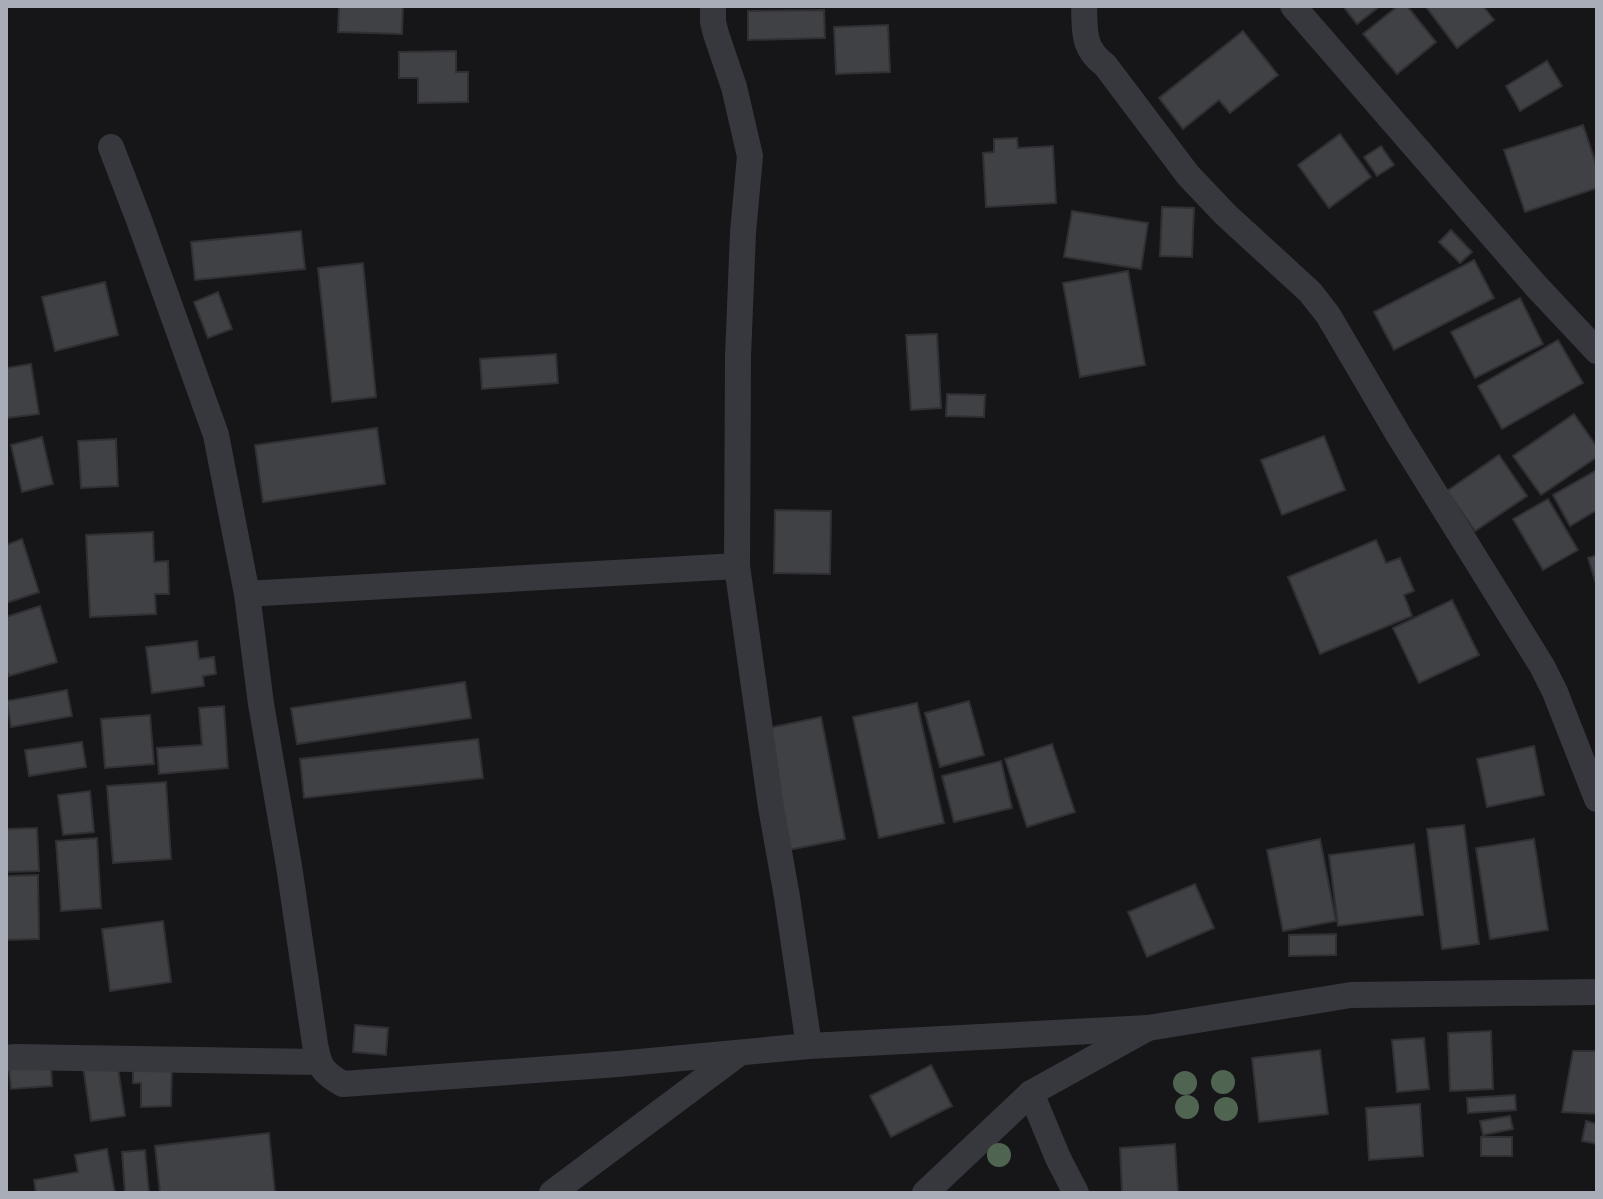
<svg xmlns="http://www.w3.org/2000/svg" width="1603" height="1199" font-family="Rubik,sans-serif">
	<rect width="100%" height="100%" fill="#161618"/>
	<g fill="#404145" stroke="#303034" stroke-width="2">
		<polygon points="339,6 403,6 402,34 338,32"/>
		<polygon points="1343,6 1380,6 1357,24"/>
		<polygon points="1398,6 1407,6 1436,42 1397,74 1363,34"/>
		<polygon points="1429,6 1483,6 1494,20 1457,48 1427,8"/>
		<polygon points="824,10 825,38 748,40 748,11"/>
		<polygon points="888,25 890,72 836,74 834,27"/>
		<polygon points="1243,31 1278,75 1230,113 1219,100 1183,129 1159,98"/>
		<polygon points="456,51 456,72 468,72 468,102 418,103 418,78 399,78 399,52"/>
		<polygon points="1547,61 1562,86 1520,111 1506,86"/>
		<polygon points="1583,125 1597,167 1597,188 1525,212 1504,150"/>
		<polygon points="1340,134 1371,177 1329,208 1298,165"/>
		<polygon points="1017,138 1018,148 1053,146 1056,203 986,207 983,153 994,152 994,139"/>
		<polygon points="1381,146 1394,165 1377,176 1364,157"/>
		<polygon points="1162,207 1194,208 1192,257 1160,256"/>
		<polygon points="1072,211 1148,223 1141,269 1064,257"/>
		<polygon points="1451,230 1472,252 1460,263 1439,242"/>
		<polygon points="301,231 305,269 195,280 191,242"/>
		<polygon points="1474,260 1494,298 1394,350 1374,312"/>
		<polygon points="363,263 376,397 332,402 318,268"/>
		<polygon points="1128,271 1145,365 1080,377 1063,283"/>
		<polygon points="105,282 118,335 55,351 42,297"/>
		<polygon points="218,292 232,329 208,338 194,302"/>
		<polygon points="1520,298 1543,344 1475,378 1451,332"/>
		<polygon points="937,334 941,408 911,410 906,335"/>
		<polygon points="1558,340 1583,383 1502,429 1478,386"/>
		<polygon points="556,354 558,383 482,389 480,359"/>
		<polygon points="31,364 39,414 6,418 6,368"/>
		<polygon points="947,394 985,395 984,417 946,416"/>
		<polygon points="1574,414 1597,447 1597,457 1541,495 1513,456"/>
		<polygon points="377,428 385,484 263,502 255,445"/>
		<polygon points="1324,436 1345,490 1282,515 1261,460"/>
		<polygon points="42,437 53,484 22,492 11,445"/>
		<polygon points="116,439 118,486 81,488 78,441"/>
		<polygon points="1499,455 1527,496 1475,531 1447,491"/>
		<polygon points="1597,470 1597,510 1570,526 1553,495"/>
		<polygon points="1548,499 1578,550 1543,570 1513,519"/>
		<polygon points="775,510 831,511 830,574 774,573"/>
		<polygon points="153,532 154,562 168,561 169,594 155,594 156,614 90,617 86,535"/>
		<polygon points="22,539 39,592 6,603 6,545"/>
		<polygon points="1376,540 1386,563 1400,558 1414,591 1404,595 1412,616 1320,654 1288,577"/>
		<polygon points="1597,555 1597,587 1588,558"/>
		<polygon points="1452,600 1479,655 1419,683 1393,628"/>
		<polygon points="40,606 57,662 9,676 6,668 6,617"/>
		<polygon points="197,641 199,659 214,657 216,674 203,676 204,686 152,693 146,647"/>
		<polygon points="465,682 471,718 297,744 291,708"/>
		<polygon points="67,690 72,716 11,727 7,701"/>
		<polygon points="969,701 984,755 940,767 925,713"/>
		<polygon points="917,703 944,823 879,838 853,717"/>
		<polygon points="224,706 228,768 159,774 157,748 202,745 199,708"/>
		<polygon points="150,715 154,764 105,768 101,719"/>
		<polygon points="821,717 845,839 788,850 764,729"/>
		<polygon points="478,739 483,778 304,798 300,759"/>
		<polygon points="82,742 86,767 29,776 25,750"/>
		<polygon points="1052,744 1075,812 1027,827 1005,759"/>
		<polygon points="1534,746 1544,795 1487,807 1477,759"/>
		<polygon points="1001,761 1012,808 954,822 942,776"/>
		<polygon points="166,782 171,859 113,863 107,786"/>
		<polygon points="90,791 94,832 63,835 58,795"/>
		<polygon points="1464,825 1479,944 1442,949 1427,829"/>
		<polygon points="37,828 39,871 6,872 6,829"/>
		<polygon points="97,838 101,908 61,911 56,841"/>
		<polygon points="1320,839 1336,921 1283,931 1267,850"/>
		<polygon points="1534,839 1548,930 1490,939 1476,848"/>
		<polygon points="1414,844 1423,915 1338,926 1329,855"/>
		<polygon points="38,875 39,939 6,940 6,876"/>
		<polygon points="1195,884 1214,928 1147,957 1128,912"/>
		<polygon points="163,921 171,982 110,991 102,929"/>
		<polygon points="1336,934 1336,955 1289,956 1289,935"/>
		<polygon points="355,1025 388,1028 386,1055 353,1052"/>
		<polygon points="1491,1031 1493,1089 1450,1091 1448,1033"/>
		<polygon points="1424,1038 1429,1089 1397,1092 1392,1040"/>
		<polygon points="1320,1050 1328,1114 1259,1122 1252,1058"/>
		<polygon points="1573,1051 1597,1051 1597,1114 1562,1112"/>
		<polygon points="117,1061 125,1116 91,1121 83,1066"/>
		<polygon points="133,1063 172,1063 171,1106 141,1107 141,1083 133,1083"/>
		<polygon points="931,1065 952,1106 891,1137 870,1096"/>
		<polygon points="51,1066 52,1086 11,1089 9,1069"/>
		<polygon points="1515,1095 1516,1110 1468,1113 1467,1098"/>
		<polygon points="1420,1104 1423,1156 1369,1160 1366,1108"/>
		<polygon points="1510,1116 1513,1129 1483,1135 1480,1121"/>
		<polygon points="1586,1121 1597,1124 1597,1144 1582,1141"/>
		<polygon points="269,1133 275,1193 160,1193 155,1146"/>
		<rect x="1481" y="1137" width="31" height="19"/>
		<polygon points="1175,1144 1178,1193 1122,1193 1120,1148"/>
		<polygon points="107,1149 115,1193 36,1193 34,1180 78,1172 75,1155"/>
		<polygon points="145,1150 149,1193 125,1193 122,1152"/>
	</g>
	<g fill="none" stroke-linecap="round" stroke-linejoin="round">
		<g stroke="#37383d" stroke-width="26">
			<polyline points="713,6 713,22 716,34 734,87 750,156 743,232 738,357 737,566 771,807 787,897 809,1046"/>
			<path d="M1084 6C1085 31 1082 48 1105 65L1188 175 1226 215 1310 292 1328 315 1398 434 1542 666 1555 692 1597 799"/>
			<polyline points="1293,6 1536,286 1597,351"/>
			<path d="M111 147 139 220 216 435 247 594 261 704 289 866 315 1044C319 1067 323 1073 343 1084L618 1064 809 1046 1148 1028"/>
			<polyline points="247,594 737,566"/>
			<polyline points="6,1058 16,1057 318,1062"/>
			<polyline points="1031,1093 1058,1158 1076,1193"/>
			<polyline points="552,1193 738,1054"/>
			<polyline points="925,1193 1031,1093 1148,1028 1351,995 1597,992"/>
		</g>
	</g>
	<g fill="#506452">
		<circle cx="1223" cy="1082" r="12"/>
		<circle cx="1185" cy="1083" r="12"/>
		<circle cx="1187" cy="1107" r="12"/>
		<circle cx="1226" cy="1109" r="12"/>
		<circle cx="999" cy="1155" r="12"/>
	</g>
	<rect width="1603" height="1199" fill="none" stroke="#a8adb8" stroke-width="16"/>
</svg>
